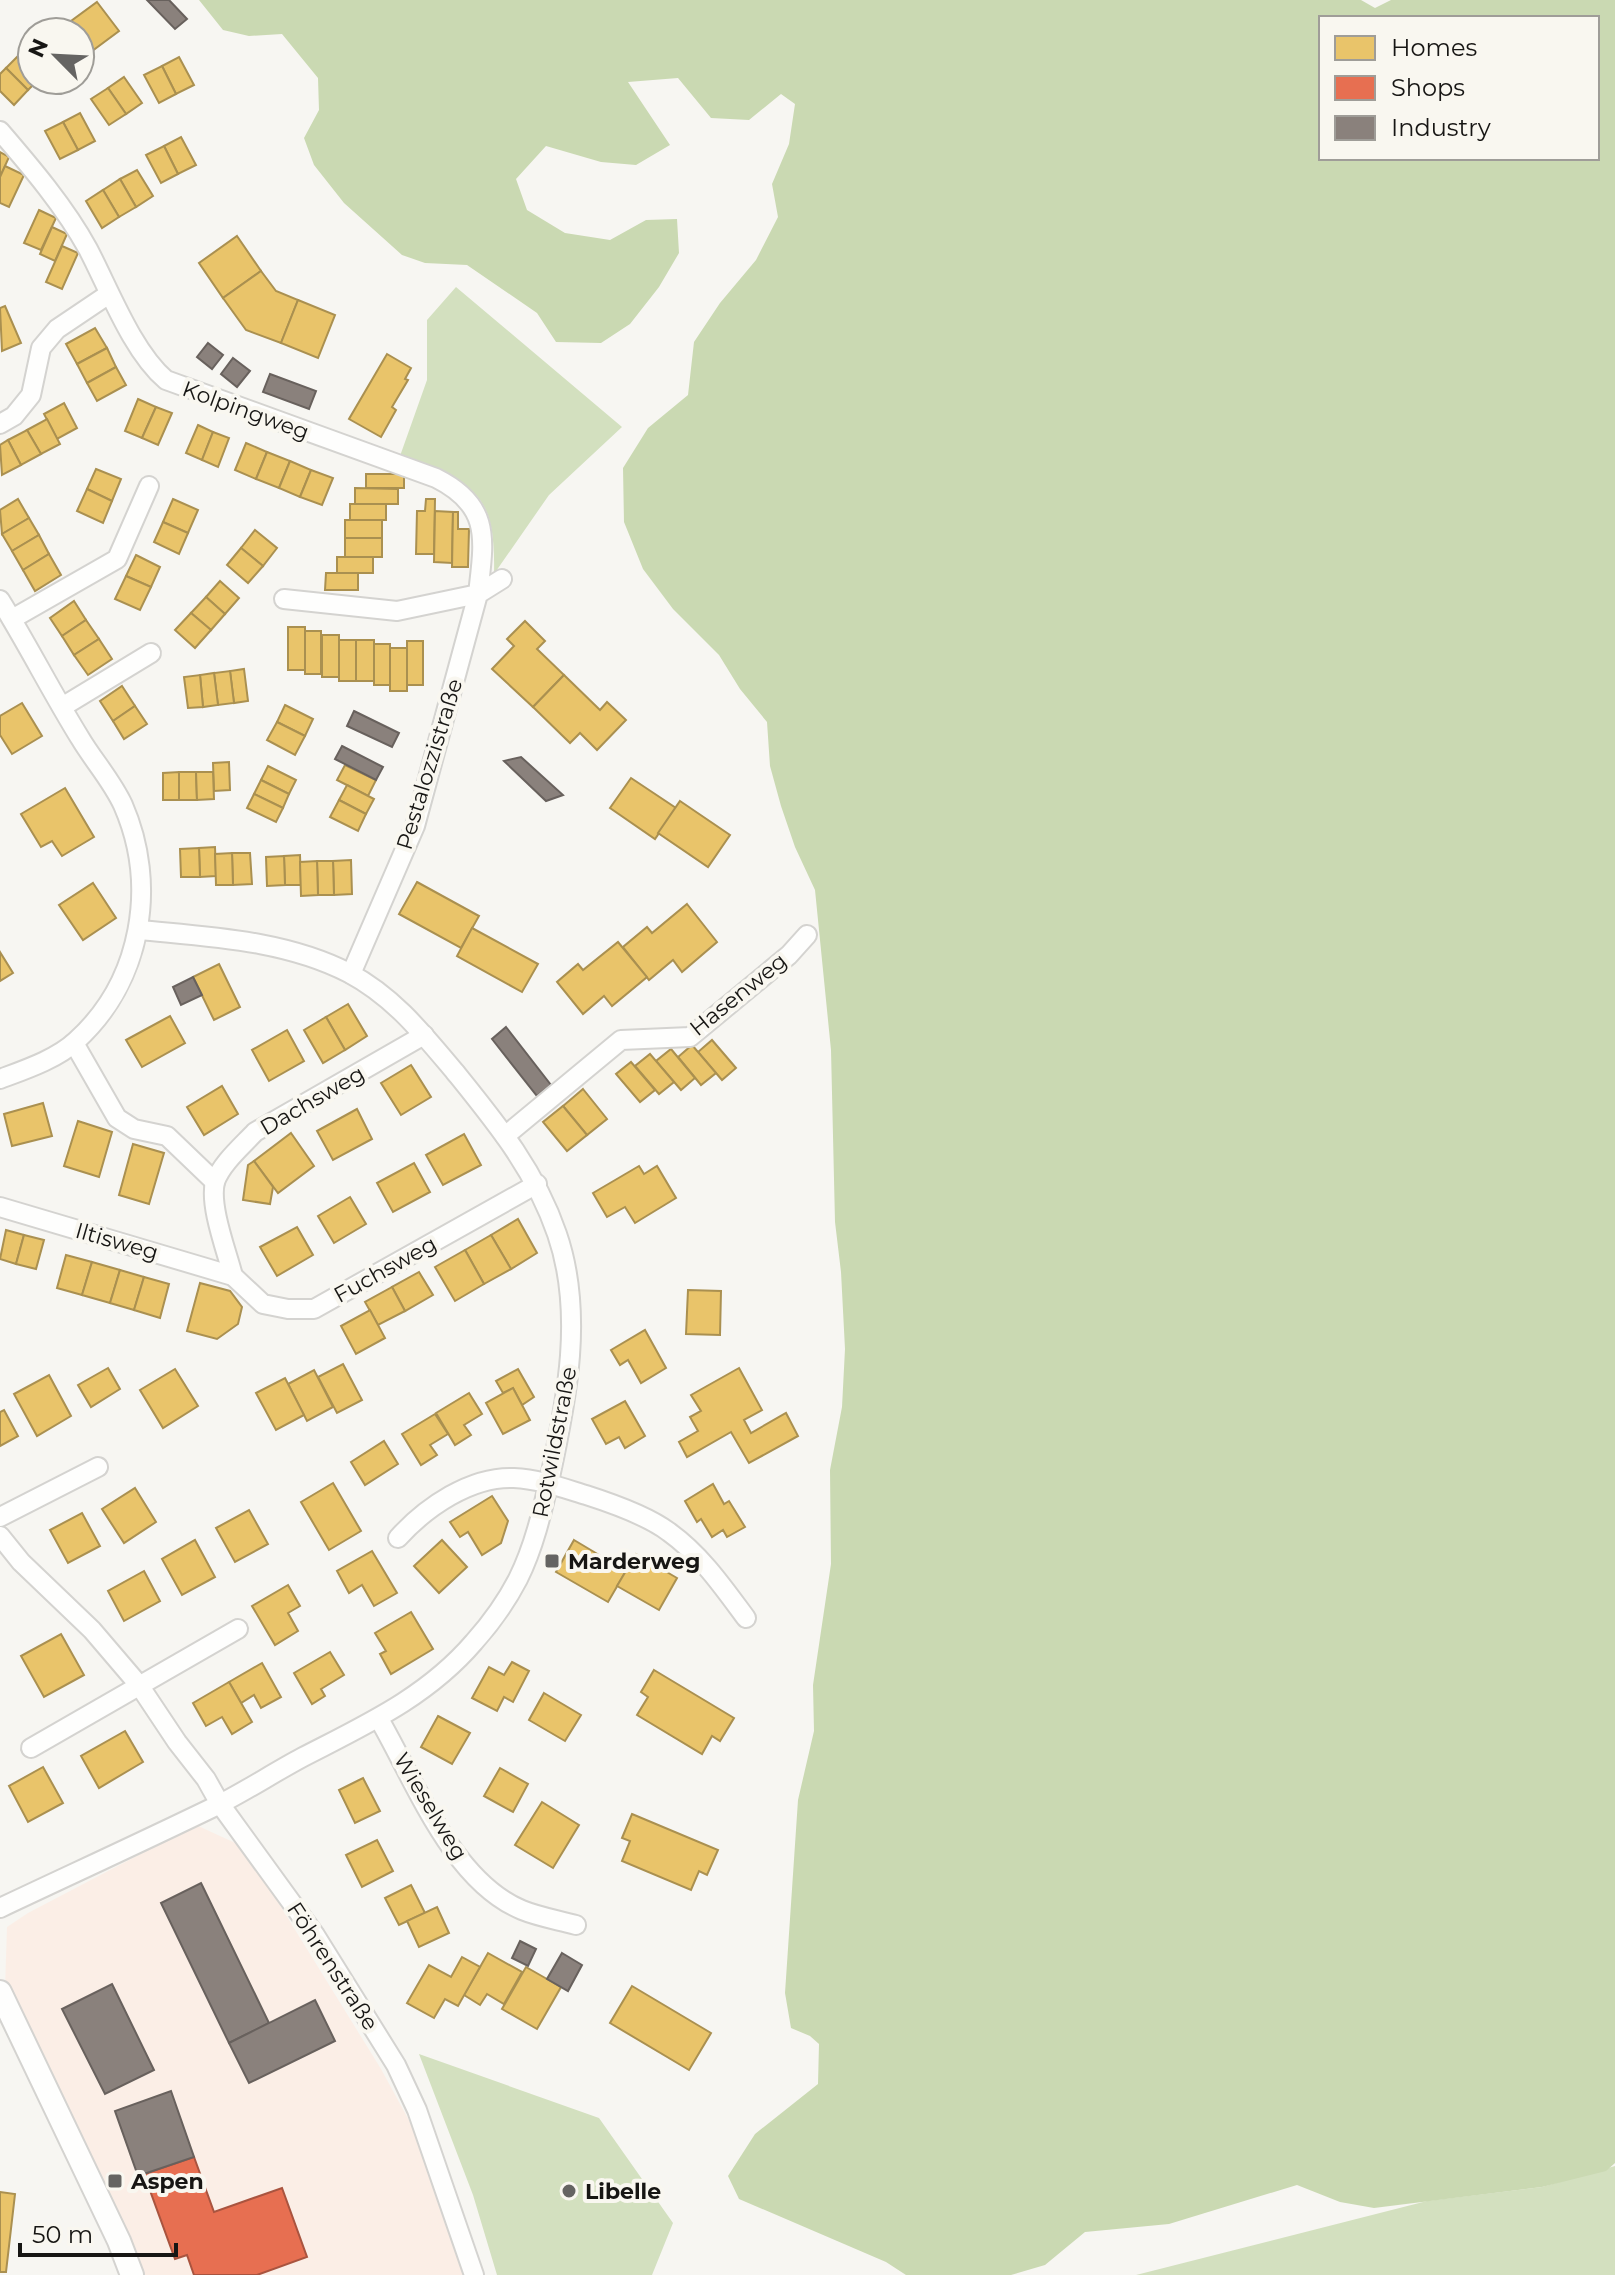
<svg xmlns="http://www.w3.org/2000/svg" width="1615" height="2275" font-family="Montserrat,sans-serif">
	<rect width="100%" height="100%" fill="#f7f6f2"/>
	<polygon fill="#fbeee6" points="196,1825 244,1847 381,2069 459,2212 483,2275 135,2275 5,1989 7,1927 28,1913"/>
	<g fill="#d3e0bf">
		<path d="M456 287 622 427 549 495 494 574C496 487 472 486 400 456L427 380V320Z"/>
		<polygon points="419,2054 599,2118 673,2223 652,2275 497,2275 473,2195"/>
		<polygon points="1615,2166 1615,2275 1136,2275 1427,2201 1542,2187"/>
	</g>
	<path fill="#cad9b2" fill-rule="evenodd" d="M199 0H1361L1375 8 1391 0H1615V2163L1606 2171 1542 2187 1374 2208 1340 2202 1297 2185 1169 2224 1085 2232 1045 2265 1011 2275H906L886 2262 739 2199 728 2176 755 2134 818 2084 819 2044 810 2036 791 2028 785 1993 798 1800 814 1731 813 1685 831 1564 830 1470 842 1407 845 1349 841 1272 835 1222 831 1050 815 890 795 847 781 806 770 766 767 722 740 689 719 655 673 609 643 569 624 522 623 468 648 428 688 395 694 342 720 303 756 260 778 217 772 184 789 144 795 104 781 94 749 120 711 118 678 78 628 82 670 145 636 165 601 162 546 146 516 179 527 210 565 233 610 240 646 220 677 219 679 253 659 287 630 324 601 343 556 342 537 313 467 265 425 263 402 255 344 203 314 165 304 138 319 110 318 78 282 34 249 36 223 30ZM1321 18H1597V158H1321Z"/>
	<g fill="#e9c46a" stroke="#aa9050" stroke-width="2">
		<polygon points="97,2 119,31 80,60 80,32 56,32"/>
		<polygon points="22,52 32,62 32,80 38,80 28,90 6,68"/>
		<polygon points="179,57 194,85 176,94 162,66"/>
		<polygon points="162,66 176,94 159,103 144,75"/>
		<polygon points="6,68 28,90 14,105 0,91 0,74"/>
		<polygon points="124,77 142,103 126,114 108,88"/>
		<polygon points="108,88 126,114 109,125 91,99"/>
		<polygon points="80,113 95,141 78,150 63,122"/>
		<polygon points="63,122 78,150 60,159 45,131"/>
		<polygon points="181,137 196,165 178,174 164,146"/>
		<polygon points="164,146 178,174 161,183 146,155"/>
		<polygon points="0,152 9,157 0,177"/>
		<polygon points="5,166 24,175 9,207 0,203 0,177"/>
		<polygon points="137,170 153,196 136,207 120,179"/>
		<polygon points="120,179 136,207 119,217 103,190"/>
		<polygon points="103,190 119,217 102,228 86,201"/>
		<polygon points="39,210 56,218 41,250 24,243"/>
		<polygon points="52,227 67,234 55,261 40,254"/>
		<polygon points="237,236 261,271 223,298 199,263"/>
		<polygon points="62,246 78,253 62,289 46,282"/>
		<polygon points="261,271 276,291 298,300 281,343 246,330 223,298"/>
		<polygon points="298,300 335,315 318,358 281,343"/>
		<polygon points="5,306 21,343 2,351 0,308"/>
		<polygon points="95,328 107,348 77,364 66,344"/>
		<polygon points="107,348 116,367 87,383 77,364"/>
		<polygon points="387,354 411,368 405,379 408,380 392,407 396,410 381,437 349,419"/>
		<polygon points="116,367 126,385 97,401 87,383"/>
		<polygon points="138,399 156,407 142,438 125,431"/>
		<polygon points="64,403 77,428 57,439 44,414"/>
		<polygon points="156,407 172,413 158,445 142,438"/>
		<polygon points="47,419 60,444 41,454 27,430"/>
		<polygon points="198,425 213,432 202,460 186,453"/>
		<polygon points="27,430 41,454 21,465 8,440"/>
		<polygon points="213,432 229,438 218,467 202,460"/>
		<polygon points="8,440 21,465 2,475 0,445"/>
		<polygon points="246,443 267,452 256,479 235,470"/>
		<polygon points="267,452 290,461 279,488 256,479"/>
		<polygon points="290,461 311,470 300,497 279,488"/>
		<polygon points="96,469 121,479 112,501 87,489"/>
		<polygon points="311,470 333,478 322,505 300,497"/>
		<rect x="366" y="474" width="38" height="14"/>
		<polygon points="355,488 398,489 398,504 355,504"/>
		<polygon points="87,489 112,501 103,523 77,511"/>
		<polygon points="18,499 29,518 2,534 0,510"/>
		<polygon points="173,499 198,510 188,533 163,522"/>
		<polygon points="426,499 435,499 434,554 416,554 417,511 425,511"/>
		<rect x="350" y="504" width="36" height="16"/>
		<polygon points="435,511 453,512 452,563 434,562"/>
		<polygon points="453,512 458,512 458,529 469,529 468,567 452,567"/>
		<polygon points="29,518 39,535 12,551 2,534"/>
		<rect x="345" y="520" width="37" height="18"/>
		<polygon points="163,522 188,533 179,554 154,542"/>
		<polygon points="255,530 277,548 263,566 241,548"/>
		<polygon points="39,535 49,554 23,570 12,551"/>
		<rect x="345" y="538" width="37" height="19"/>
		<polygon points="241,548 263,566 248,583 227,565"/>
		<polygon points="49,554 61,575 35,591 23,570"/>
		<polygon points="136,555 160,567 151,587 126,576"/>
		<rect x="337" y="557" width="36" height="16"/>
		<polygon points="326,573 358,573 358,590 325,590"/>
		<polygon points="126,576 151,587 140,610 115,599"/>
		<polygon points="220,581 239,598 225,614 206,597"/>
		<polygon points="206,597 225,614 211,630 191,613"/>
		<polygon points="74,601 86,620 62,636 50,618"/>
		<polygon points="191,613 211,630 195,648 175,630"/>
		<polygon points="86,620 99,639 74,655 62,636"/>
		<polygon points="525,621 545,641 537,649 564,675 533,707 492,669 514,646 507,639"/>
		<rect x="288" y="627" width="17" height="43"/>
		<rect x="305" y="631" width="16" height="43"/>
		<rect x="322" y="635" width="17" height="42"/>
		<polygon points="99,639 112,659 88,675 74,655"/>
		<rect x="339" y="640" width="17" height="41"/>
		<rect x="356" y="640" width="18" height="41"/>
		<rect x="407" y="641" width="16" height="44"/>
		<rect x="374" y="644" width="16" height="41"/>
		<rect x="390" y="648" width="17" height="43"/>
		<polygon points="244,669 248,701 234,703 230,671"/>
		<polygon points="230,671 234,703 218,705 214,673"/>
		<polygon points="214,673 218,705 203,707 200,675"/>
		<polygon points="200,675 203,707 188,708 184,677"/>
		<polygon points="564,675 600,710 607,702 626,720 597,750 580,733 570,743 533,707"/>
		<polygon points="122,686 135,706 113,721 100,701"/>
		<polygon points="22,703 42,736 12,754 0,735 0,716"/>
		<polygon points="285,705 313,719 305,736 277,722"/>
		<polygon points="135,706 147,724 124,739 113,721"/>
		<polygon points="277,722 305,736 295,755 267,740"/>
		<polygon points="229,762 230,790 214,791 213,763"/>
		<polygon points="345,765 376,780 368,796 337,780"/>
		<polygon points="268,766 296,780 289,794 261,780"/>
		<polygon points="179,772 179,800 163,800 163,773"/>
		<polygon points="179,772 196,772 197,800 179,800"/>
		<polygon points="196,772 213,772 214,799 197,800"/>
		<polygon points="631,778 676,808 655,839 610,808"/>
		<polygon points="261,780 289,794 283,808 254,794"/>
		<polygon points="347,785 374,799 366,814 339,800"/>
		<polygon points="65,788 94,837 62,856 52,841 41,847 21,814"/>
		<polygon points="254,794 283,808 276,822 247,808"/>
		<polygon points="339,800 366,814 358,831 330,817"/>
		<polygon points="680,801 730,835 708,867 658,833"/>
		<polygon points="215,847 216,876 200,877 199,848"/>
		<polygon points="199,848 200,877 181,877 180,849"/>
		<polygon points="232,853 250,853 252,884 233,885"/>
		<polygon points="232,853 233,885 216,885 215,854"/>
		<polygon points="300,855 301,885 285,885 284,856"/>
		<polygon points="284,856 285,885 267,886 266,857"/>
		<polygon points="351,860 352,894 334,895 333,861"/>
		<polygon points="317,861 333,861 334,895 318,895"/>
		<polygon points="317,861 318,895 301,896 300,862"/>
		<polygon points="417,882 479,916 461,948 399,914"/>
		<polygon points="93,883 116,918 83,940 59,905"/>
		<polygon points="687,904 717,942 682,972 673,960 649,980 623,947 647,927 652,933"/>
		<polygon points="472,928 538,964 522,992 457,956"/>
		<polygon points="618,942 647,977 612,1006 604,996 583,1014 557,982 578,964 583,970"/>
		<polygon points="0,952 13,973 0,981"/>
		<polygon points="219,964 240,1007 214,1020 193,977"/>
		<polygon points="348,1004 367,1036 345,1050 326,1017"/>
		<polygon points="170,1016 185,1043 142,1067 126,1040"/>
		<polygon points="326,1017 345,1050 323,1063 304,1030"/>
		<polygon points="287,1030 304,1061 269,1081 252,1050"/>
		<polygon points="712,1040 736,1068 722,1080 698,1052"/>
		<polygon points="692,1045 716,1073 701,1085 678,1057"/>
		<polygon points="671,1049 695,1078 681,1090 656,1061"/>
		<polygon points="650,1054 674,1082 659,1094 635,1066"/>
		<polygon points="631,1062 655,1090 640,1102 616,1074"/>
		<polygon points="411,1065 431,1097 401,1115 381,1083"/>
		<polygon points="222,1086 238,1114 204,1135 187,1107"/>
		<polygon points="583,1089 607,1119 587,1135 563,1106"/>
		<polygon points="43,1103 52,1136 12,1146 4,1114"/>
		<polygon points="563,1106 587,1135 567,1151 543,1122"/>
		<polygon points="357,1109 372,1139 333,1160 317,1131"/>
		<polygon points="78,1121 112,1132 99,1177 64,1166"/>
		<polygon points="291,1133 314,1166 278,1193 254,1161"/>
		<polygon points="464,1134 481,1165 443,1185 426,1155"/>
		<polygon points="133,1144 164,1153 149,1204 119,1195"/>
		<polygon points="254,1161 273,1187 270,1204 243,1200 248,1165"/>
		<polygon points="414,1163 430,1192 393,1212 377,1183"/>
		<polygon points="639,1166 644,1174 657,1166 676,1198 635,1223 625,1207 607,1217 593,1193"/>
		<polygon points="350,1197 366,1224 334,1243 318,1216"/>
		<polygon points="518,1219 537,1253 511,1269 491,1235"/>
		<polygon points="297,1227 313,1255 277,1276 260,1247"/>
		<polygon points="6,1230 24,1235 16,1264 0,1259"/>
		<polygon points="24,1235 44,1240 36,1269 16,1264"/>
		<polygon points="491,1235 511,1269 484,1284 465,1250"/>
		<polygon points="465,1250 484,1284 455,1301 435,1267"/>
		<polygon points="66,1255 92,1262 82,1295 57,1288"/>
		<polygon points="92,1262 120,1270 110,1303 82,1295"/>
		<polygon points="120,1270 144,1277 134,1310 110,1303"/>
		<polygon points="419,1272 433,1295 405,1311 392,1287"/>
		<polygon points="144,1277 169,1284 160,1318 134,1310"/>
		<polygon points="200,1283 230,1291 242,1307 238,1324 217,1339 187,1331"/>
		<polygon points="392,1287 405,1311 378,1325 365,1302"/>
		<polygon points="688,1290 721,1291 720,1335 686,1334"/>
		<polygon points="370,1310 385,1338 356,1354 341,1326"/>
		<polygon points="645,1330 666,1368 641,1383 628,1360 620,1365 611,1350"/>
		<polygon points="343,1364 362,1400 337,1413 318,1377"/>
		<polygon points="108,1368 120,1389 91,1407 78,1385"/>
		<polygon points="739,1368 762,1410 744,1420 751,1433 786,1413 798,1436 749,1463 731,1432 687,1457 679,1442 698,1431 690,1417 701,1411 691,1395"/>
		<polygon points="175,1369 198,1406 163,1428 140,1390"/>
		<polygon points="518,1369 534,1397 522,1405 513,1388 503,1393 496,1381"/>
		<polygon points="314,1370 333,1407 307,1421 288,1384"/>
		<polygon points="49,1375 71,1416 37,1436 14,1394"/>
		<polygon points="285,1378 304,1415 276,1430 256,1393"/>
		<polygon points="513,1388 530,1420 503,1434 486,1403"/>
		<polygon points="469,1393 482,1414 464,1425 471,1435 455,1445 436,1413"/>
		<polygon points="625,1401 645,1436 625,1448 619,1437 606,1444 592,1419"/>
		<polygon points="4,1410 18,1436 0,1446 0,1412"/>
		<polygon points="435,1414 448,1434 430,1445 437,1455 421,1465 402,1434"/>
		<polygon points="384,1441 398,1464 365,1485 351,1462"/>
		<polygon points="333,1483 361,1531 329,1550 301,1502"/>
		<polygon points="713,1484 724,1504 729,1501 745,1527 727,1537 723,1530 712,1537 701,1519 697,1522 685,1501"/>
		<polygon points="135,1488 156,1522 124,1543 102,1509"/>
		<polygon points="492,1496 508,1521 501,1543 482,1555 468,1532 460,1537 450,1522"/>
		<polygon points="249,1510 268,1544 235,1562 216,1528"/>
		<polygon points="82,1513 100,1546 68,1563 50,1530"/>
		<polygon points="195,1540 215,1577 182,1595 162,1559"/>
		<polygon points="442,1540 467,1567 439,1593 414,1566"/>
		<polygon points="574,1540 626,1571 608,1602 556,1572"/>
		<polygon points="372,1551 397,1593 374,1606 362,1585 349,1593 337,1571"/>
		<polygon points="636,1554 677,1578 659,1610 617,1586"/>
		<polygon points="144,1571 160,1601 124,1621 108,1591"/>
		<polygon points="288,1585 300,1606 288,1613 298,1631 275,1645 252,1606"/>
		<polygon points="411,1612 433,1649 391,1674 380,1654 386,1651 375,1633"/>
		<polygon points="61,1634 84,1675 44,1697 21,1656"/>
		<polygon points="330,1652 344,1675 321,1689 325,1696 312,1704 294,1673"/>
		<polygon points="512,1662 529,1671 513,1702 504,1697 497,1711 472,1698 489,1667 504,1675"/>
		<polygon points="262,1663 281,1697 261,1708 254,1695 241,1703 229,1682"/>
		<polygon points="654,1670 734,1718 720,1741 712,1736 702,1754 637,1715 648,1697 641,1692"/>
		<polygon points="229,1682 252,1722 232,1734 222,1717 206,1726 193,1703"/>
		<polygon points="544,1693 581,1715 565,1741 529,1720"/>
		<polygon points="438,1716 470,1733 452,1764 421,1747"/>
		<polygon points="125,1731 143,1762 99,1788 81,1756"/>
		<polygon points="43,1767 63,1803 28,1822 9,1786"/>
		<polygon points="500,1768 528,1784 513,1812 484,1796"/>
		<polygon points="363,1778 380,1811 355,1823 339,1790"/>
		<polygon points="542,1802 579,1825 553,1868 515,1845"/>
		<polygon points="632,1814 718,1850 707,1875 699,1871 691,1890 622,1861 630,1841 622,1838"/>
		<polygon points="377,1840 393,1871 362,1887 346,1855"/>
		<polygon points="411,1885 425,1913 399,1925 385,1898"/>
		<polygon points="437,1907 449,1933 419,1947 407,1921"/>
		<polygon points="488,1953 522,1972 504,2004 487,1994 480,2005 464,1995"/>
		<polygon points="462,1957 480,1967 458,2006 445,1999 434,2018 407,2003 429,1965 451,1977"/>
		<polygon points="526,1967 561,1987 537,2029 502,2009"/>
		<polygon points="632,1986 711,2033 689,2070 610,2023"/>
		<polygon points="0,2192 15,2194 6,2272 0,2272"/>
	</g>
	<polygon fill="#e76f51" stroke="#a9543f" stroke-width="2" points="194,2157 214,2212 282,2188 307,2257 257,2275 194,2275 187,2255 175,2259 144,2174"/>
	<g fill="#8a817c" stroke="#68615d" stroke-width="2">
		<polygon points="147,0 169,0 187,19 175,29"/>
		<polygon points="208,343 223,355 212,369 197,357"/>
		<polygon points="233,358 250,371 237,387 221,374"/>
		<polygon points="270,374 316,391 309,409 263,392"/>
		<polygon points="354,711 399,733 392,747 347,726"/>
		<polygon points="342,746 383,767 376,780 335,759"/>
		<polygon points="521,757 563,795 546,801 504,761"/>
		<polygon points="193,977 202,995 181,1005 173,987"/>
		<polygon points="506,1027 551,1085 537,1096 492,1039"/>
		<polygon points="201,1883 269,2023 229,2043 161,1903"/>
		<polygon points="520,1941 536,1949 528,1966 512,1958"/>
		<polygon points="562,1953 582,1965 568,1991 547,1979"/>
		<polygon points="112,1984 154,2070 105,2094 62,2009"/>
		<polygon points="315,2000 335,2041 249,2083 229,2043"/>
		<polygon points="171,2091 194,2157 138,2176 115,2111"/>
	</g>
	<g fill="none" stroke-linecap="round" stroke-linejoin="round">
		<g stroke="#d4d3d0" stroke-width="22">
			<g id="minor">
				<path d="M0 131C31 167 65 207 88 249 109 289 132 351 166 380L436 478C492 506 484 540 478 594L397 611 284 599"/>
				<polyline points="0,424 14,416 31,395 41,348 57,329 109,294"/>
				<path d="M0 600C28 645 52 693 80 738 93 760 112 781 123 805 158 885 142 981 76 1041 57 1059 24 1070 0 1079"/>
				<polyline points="12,619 117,559 149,486"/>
				<polyline points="62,707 151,653"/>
				<polyline points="351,974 415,826 478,594 502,579"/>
				<polyline points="74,1043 117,1118 134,1129 167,1136 215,1182"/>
				<polyline points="505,1136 621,1040 690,1037 789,955 807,935"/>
				<polyline points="0,1207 233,1276 263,1304 288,1309 314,1309 537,1184"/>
				<path d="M233 1276C227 1252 209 1206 215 1182 221 1164 242 1146 255 1132L424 1035"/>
				<polyline points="0,1517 98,1467"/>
				<polyline points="0,1536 21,1562 92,1630 139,1685 177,1742 206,1779 220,1804 315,1935 396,2065 417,2110 474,2275"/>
				<path d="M398 1538C426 1507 471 1476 514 1478 538 1479 563 1488 586 1495 611 1503 648 1516 669 1532 701 1555 723 1587 746 1618"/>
				<path d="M379 1719C415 1781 452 1881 522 1910 539 1917 558 1920 576 1925"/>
				<polyline points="31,1748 238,1629"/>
				<path d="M0 1908C72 1874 144 1841 216 1806 246 1791 273 1773 303 1757 365 1725 427 1697 474 1642 491 1623 506 1602 518 1579 534 1547 542 1512 550 1477 567 1399 584 1312 557 1234 535 1170 497 1124 455 1072 423 1034 394 997 349 973 285 940 210 937 140 930"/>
			</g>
		</g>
		<g stroke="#d4d3d0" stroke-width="26">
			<polyline id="tertiary" points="0,1992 119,2241 132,2275"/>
		</g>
		<use href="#minor" stroke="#fefefd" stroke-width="18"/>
		<use href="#tertiary" stroke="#fefefd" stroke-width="22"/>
	</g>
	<g fill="#656462" stroke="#f9f7f0" stroke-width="3">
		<rect x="544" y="1553" width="16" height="16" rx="4"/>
		<rect x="107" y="2173" width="16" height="16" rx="4"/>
		<circle cx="569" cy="2191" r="8"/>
	</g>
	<g text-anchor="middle" stroke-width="8" stroke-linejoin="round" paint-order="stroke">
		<g font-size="22" fill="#171614" stroke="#f9f7f0">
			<text transform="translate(246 410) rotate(20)" y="8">Kolpingweg</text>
			<text transform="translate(429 764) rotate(-73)" y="8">Pestalozzistraße</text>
			<text transform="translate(738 994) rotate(-39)" y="8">Hasenweg</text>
			<text transform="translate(312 1100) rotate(-30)" y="8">Dachsweg</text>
			<text transform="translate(117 1241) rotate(16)" y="8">Iltisweg</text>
			<text transform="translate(385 1269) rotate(-29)" y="8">Fuchsweg</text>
			<text transform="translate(554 1442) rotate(-79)" y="8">Rotwildstraße</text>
			<text transform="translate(431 1806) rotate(59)" y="8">Wieselweg</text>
			<text transform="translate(333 1966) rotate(57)" y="8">Föhrenstraße</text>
		</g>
		<g font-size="22" font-weight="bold" fill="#171614" stroke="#f9f7f0" text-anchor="start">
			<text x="568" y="1569">Marderweg</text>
			<text x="131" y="2189">Aspen</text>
			<text x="585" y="2199">Libelle</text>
		</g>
	</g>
	<rect x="1319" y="16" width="280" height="144" fill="#f9f7f0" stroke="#9f9d98" stroke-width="2"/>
	<rect x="1335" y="36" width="40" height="24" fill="#e9c46a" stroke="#9f9d98" stroke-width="2"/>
	<text x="1391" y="56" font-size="24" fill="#171614">Homes</text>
	<rect x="1335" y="76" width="40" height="24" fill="#e76f51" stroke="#9f9d98" stroke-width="2"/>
	<text x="1391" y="96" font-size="24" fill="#171614">Shops</text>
	<rect x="1335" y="116" width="40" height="24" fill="#8a817c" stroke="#9f9d98" stroke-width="2"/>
	<text x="1391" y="136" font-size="24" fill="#171614">Industry</text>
	<g transform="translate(56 56) rotate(294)"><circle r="38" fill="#f9f7f0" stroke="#9f9d98" stroke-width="2"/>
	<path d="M0-6L14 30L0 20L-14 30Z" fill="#656462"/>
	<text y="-12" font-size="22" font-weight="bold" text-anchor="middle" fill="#171614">N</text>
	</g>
	<path d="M20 2243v12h156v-12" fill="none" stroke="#171614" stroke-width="4"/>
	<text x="32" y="2243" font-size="24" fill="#171614" stroke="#f9f7f0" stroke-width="6" paint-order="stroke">50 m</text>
</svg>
